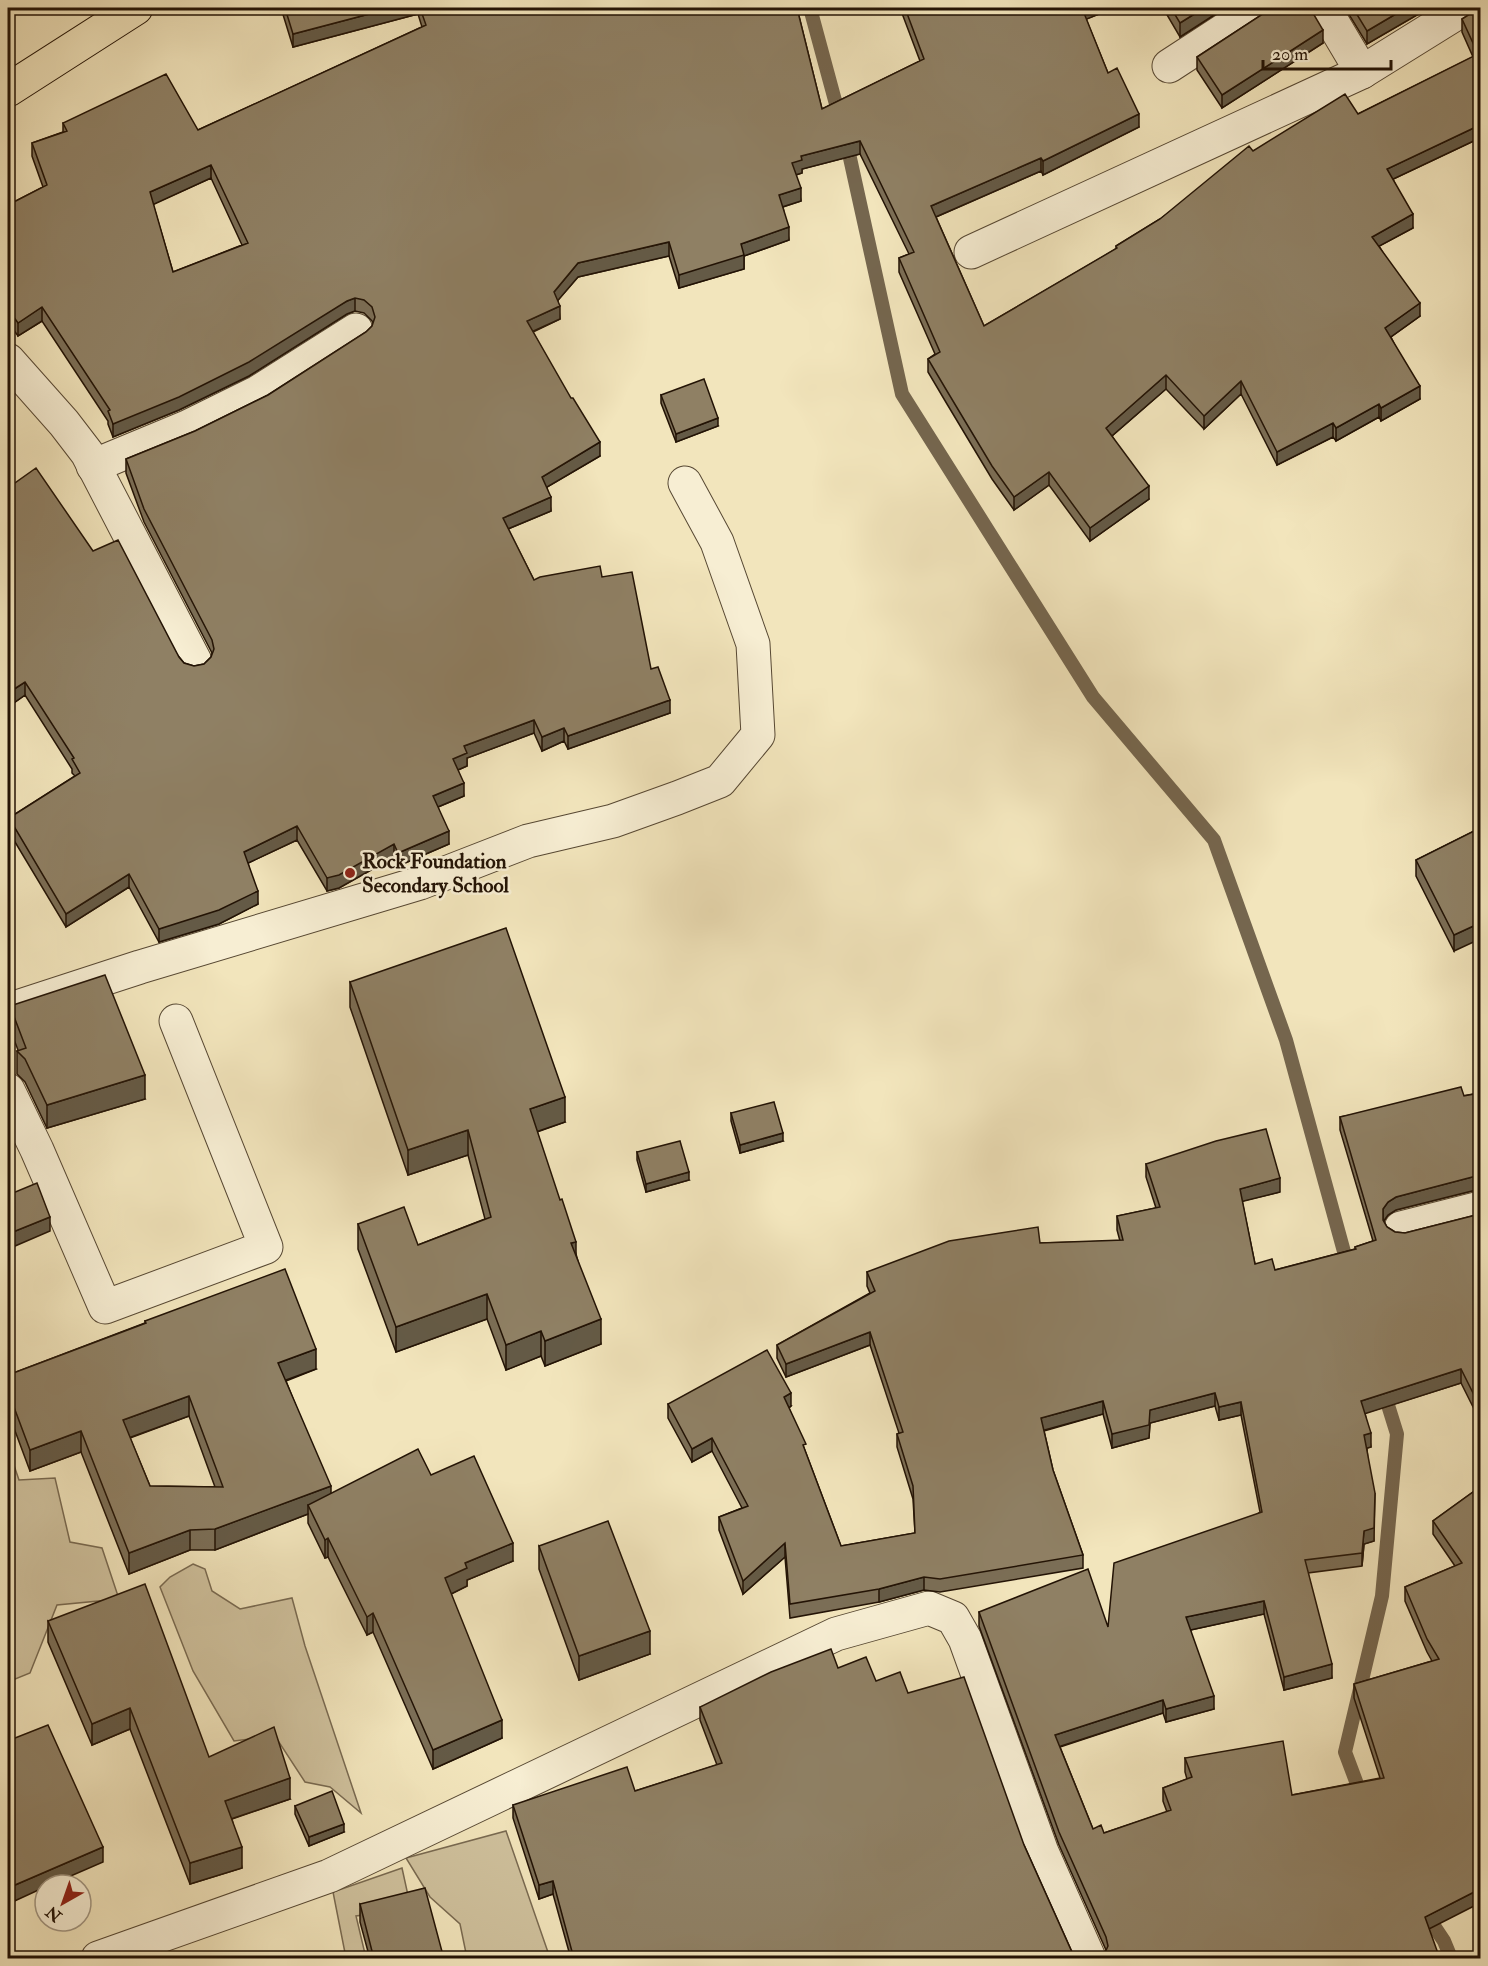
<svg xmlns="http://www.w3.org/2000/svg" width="1488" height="1966" font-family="'IM FELL Double Pica',serif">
	<rect width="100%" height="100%" fill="#f2e5bc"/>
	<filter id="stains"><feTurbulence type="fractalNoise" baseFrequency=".00333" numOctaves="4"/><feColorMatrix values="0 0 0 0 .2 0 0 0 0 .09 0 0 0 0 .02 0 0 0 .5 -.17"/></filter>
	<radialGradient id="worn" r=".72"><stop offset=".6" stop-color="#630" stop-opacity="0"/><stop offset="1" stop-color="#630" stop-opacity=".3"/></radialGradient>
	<g fill="#cfc19d" stroke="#796a51" stroke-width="1.5">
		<polygon points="8,1448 19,1480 55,1478 70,1542 102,1548 119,1599 57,1605 30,1673 8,1682"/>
		<polygon points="193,1564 205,1569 212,1591 240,1609 292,1598 305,1646 361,1813 330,1787 305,1782 275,1736 234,1741 193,1671 160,1587 170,1577"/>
		<polygon points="506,1831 550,1958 467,1958 460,1924 430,1897 406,1858"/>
		<polygon points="402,1868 411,1909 356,1916 366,1958 346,1958 333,1892"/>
	</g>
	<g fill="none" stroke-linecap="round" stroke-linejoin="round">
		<g stroke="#75664e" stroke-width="14">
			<polyline points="810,8 840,119"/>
			<polyline points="846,140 902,394 1093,697 1214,840 1286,1040 1349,1270"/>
			<polyline points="1363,1800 1345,1752 1382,1596 1397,1434 1383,1389"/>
			<polyline points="1424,1911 1444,1941 1451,1958"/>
		</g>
		<g stroke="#574833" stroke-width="35">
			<g id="minor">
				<polyline points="1324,8 1362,72"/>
				<polyline points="1169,66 1258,8"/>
				<polyline points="971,252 1362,72 1465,8"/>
				<polyline points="8,360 64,423 87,453 195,661"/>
				<polyline points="93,466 187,427 258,392 356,330"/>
				<polyline points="8,1010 140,967 420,883 528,841 613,821 677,798 720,781 758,735 753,644 717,542 685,483"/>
				<polyline points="8,1090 37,1150 105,1307 266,1247 176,1021"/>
				<polyline points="1401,1228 1480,1208"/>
				<polyline points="98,1958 329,1876 836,1634 929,1608 953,1618 965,1639 1042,1852 1089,1958"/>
			</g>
		</g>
		<g stroke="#231305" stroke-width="35">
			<polyline id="major" points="8,90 136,8"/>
		</g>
		<use href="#minor" stroke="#f7eed3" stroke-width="33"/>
		<use href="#major" stroke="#f2e5bc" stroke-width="33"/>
	</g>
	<g fill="#7b6e56" stroke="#231305" stroke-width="1.5" fill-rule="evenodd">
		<path d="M281 8H797L822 109 920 61 900 8H1114L1086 19 1108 73 1139 127 1043 175 1041 171 936 217 984 326 1116 249V246L1160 219 1253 151 1358 114 1473 57 1462 32V19L1480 8V138L1393 179 1413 228 1379 246 1420 316 1391 337 1420 399 1381 421 1379 417 1336 441 1333 437 1277 465 1241 394 1204 429 1166 389 1112 436 1149 499 1090 541 1049 485 1014 510 992 479 947 404 928 372V359L935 354 899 272V258L909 254 860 154 802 169V173L796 175 801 201 783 207 789 240 744 256V269L679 288 669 256 578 277 558 300 560 319 533 332 600 456 547 487 551 511 508 529 534 580 602 577 651 669 670 713 568 749 564 741 542 751 534 733 467 758V766L458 770 464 796 438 807 449 844 398 866 394 857 339 888 327 891 297 840 248 863 258 904 219 924 159 942 129 887 66 927 9 832V818L75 776 72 773V769L25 695 8 707V488L93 551 184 663 194 666 204 664 211 657 212 653 144 522 126 473V459L195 431 268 395 366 332 372 326 373 323 372 321 364 313 355 311 347 314 249 376 179 410 113 437 108 424V421L42 321 18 336 8 322V205L43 187 32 156V143L63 132V123L198 130 422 27 418 14 293 47ZM211 178 242 245 173 272 153 204Z"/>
		<polygon points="1163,8 1225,8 1180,37"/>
		<polygon points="1345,8 1429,8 1367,44"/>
		<polygon points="1269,10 1323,43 1222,108 1197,70 1197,57"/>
		<polygon points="661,395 718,426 676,442 661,403"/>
		<polygon points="1480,828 1454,951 1416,876 1416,860"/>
		<polygon points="350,982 565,1122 537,1132 576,1254 601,1344 545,1366 541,1356 506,1370 487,1319 396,1352 358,1249 358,1224 418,1245 485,1219 468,1155 408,1175 350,1007"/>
		<polygon points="10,1006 145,1099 47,1128 25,1082 17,1074 17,1051 18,1050 10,1029"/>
		<polygon points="1480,1093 1480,1190 1476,1190 1396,1210 1388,1215 1384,1221 1387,1227 1395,1232 1405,1233 1480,1214 1480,1421 1461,1383 1365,1413 1371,1447 1367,1448 1374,1541 1364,1544 1362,1566 1308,1573 1332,1678 1284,1690 1264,1614 1190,1630 1214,1709 1166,1722 1163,1713 1060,1747 1093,1829 1104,1833 1167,1812 1163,1801 1163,1788 1187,1779 1185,1772 1185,1758 1292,1795 1380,1778 1354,1698 1354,1684 1432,1661 1427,1652 1405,1601 1405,1587 1455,1566 1433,1534 1433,1521 1480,1487 1480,1903 1104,1955 1106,1950 1059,1845 979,1626 979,1612 1108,1627 1260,1512 1241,1415 1219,1420 1215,1406 1150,1423 1149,1438 1112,1448 1103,1414 1044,1431 1053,1470 1083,1555 1083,1568 940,1592 924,1590 879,1602 790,1618 785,1557 743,1594 719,1530 719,1517 742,1508 712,1451 692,1462 668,1418 668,1404 791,1406 789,1408 841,1546 915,1533 913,1499 897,1447 897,1434 899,1433 870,1345 786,1377 777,1358 777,1345 870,1293 867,1286 867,1272 1040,1243 1120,1241 1117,1230 1117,1216 1156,1208 1146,1177 1146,1164 1280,1192 1242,1201 1255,1264 1275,1270 1355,1249 1355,1247 1373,1241 1340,1130 1340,1117"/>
		<polygon points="731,1113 783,1141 740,1153 731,1121"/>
		<polygon points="637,1152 689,1180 646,1192 637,1160"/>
		<path d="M145 1321 316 1369 286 1381 331 1494 431 1475 513 1561 467 1580V1586L451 1594 502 1738 433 1769 373 1632 367 1635 328 1557 325 1558 308 1523V1514L215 1550H190L129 1574 81 1452 30 1471 8 1412V1375L145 1323ZM189 1416 215 1487 150 1486 130 1438Z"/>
		<polygon points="539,1546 650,1654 579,1680 539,1569"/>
		<polygon points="48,1621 209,1757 290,1799 232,1819 242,1868 190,1884 130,1729 92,1745 48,1642"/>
		<polygon points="838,1668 876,1681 908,1693 1024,1845 1072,1952 1077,1959 571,1959 553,1894 539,1899 513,1818 513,1805 635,1791 717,1765 700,1720 700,1707"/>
		<polygon points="295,1806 344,1832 309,1846 295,1814"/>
		<polygon points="360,1904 444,1959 370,1959 360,1922"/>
	</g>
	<g fill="#645a46" stroke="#231305" stroke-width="1.5">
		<polygon points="392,8 418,8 418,14 293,47 293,34"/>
		<polygon points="1082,8 1114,8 1082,21"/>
		<polygon points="1204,8 1225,8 1180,37 1180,23"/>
		<polygon points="1406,8 1429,8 1367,44 1367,31"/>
		<polygon points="1323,30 1323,43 1222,108 1222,95"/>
		<polygon points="1139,114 1139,127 1043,175 1043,161"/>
		<polygon points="1480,125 1480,138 1387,182 1387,169"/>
		<polygon points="860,141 860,154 802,169 802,173 792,176 792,163 801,156"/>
		<polygon points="1041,158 1041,171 931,219 931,206"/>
		<polygon points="211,165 211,178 150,206 150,192"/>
		<polygon points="801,188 801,201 779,208 779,195"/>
		<polygon points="1413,214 1413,228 1372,250 1372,237"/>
		<polygon points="789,227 789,240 744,256 744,269 679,288 679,275 741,244"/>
		<polygon points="669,242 669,256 578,277 554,305 554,292 578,263"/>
		<polygon points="355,298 355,311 347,314 249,376 179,410 113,437 113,424 347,301"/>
		<polygon points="1420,303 1420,316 1385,341 1385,328"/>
		<polygon points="560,306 560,319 527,334 527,321"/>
		<polygon points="42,307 42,321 18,336 18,323"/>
		<polygon points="1166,375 1166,389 1106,441 1106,428"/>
		<polygon points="1241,381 1241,394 1204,429 1204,416"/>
		<polygon points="1420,386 1420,399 1381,421 1381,408"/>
		<polygon points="1379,404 1379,417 1336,441 1336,428"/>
		<polygon points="718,418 718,426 676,442 676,434"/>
		<polygon points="1333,423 1333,437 1277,465 1277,452"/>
		<polygon points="600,442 600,456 542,490 542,477"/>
		<polygon points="1049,472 1049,485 1014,510 1014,497"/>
		<polygon points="1149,486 1149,499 1090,541 1090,528"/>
		<polygon points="551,497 551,511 503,531 503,518"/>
		<polygon points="25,682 25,695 8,707 8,693"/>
		<polygon points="670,700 670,713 568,749 568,736"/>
		<polygon points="534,720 534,733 467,758 467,766 453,772 453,759 464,746"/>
		<polygon points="564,728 564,741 542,751 542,737"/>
		<polygon points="464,783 464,796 433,809 433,796"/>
		<polygon points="297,826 297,840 244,865 244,852"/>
		<polygon points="449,831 449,844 398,866 398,853"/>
		<polygon points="394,844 394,857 339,888 327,891 327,878"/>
		<polygon points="129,874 129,887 66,927 66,914"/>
		<polygon points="258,891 258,904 219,924 159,942 159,929"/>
		<polygon points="1480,923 1480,939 1454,951 1454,935"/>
		<polygon points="145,1075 145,1099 47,1128 47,1105"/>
		<polygon points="565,1097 565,1122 530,1134 530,1109"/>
		<polygon points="11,1124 11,1139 8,1140 8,1125"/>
		<polygon points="468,1130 468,1155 408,1175 408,1150"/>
		<polygon points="783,1133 783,1141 740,1153 740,1145"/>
		<polygon points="689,1172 689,1180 646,1192 646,1184"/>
		<polygon points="1476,1176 1476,1190 1396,1210 1388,1215 1383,1222 1383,1209 1388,1202 1396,1197"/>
		<polygon points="1280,1178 1280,1192 1240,1202 1240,1189"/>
		<polygon points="50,1217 50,1231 8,1249 8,1234"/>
		<polygon points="576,1242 576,1267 571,1243"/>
		<polygon points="487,1294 487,1319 396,1352 396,1327"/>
		<polygon points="601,1319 601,1344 545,1366 545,1341"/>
		<polygon points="541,1331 541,1356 506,1370 506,1345"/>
		<polygon points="870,1332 870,1345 786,1377 786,1364"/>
		<polygon points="316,1349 316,1369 278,1383 278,1363"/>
		<polygon points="1461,1369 1461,1383 1361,1415 1361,1401"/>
		<polygon points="791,1393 791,1406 784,1411 784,1397"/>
		<polygon points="1215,1393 1215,1406 1150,1423 1149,1438 1112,1448 1112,1434 1150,1410"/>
		<polygon points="189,1396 189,1416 123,1440 123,1420"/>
		<polygon points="1103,1401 1103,1414 1041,1431 1041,1418"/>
		<polygon points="1241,1402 1241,1415 1219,1420 1219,1407"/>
		<polygon points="81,1431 81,1452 30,1471 30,1450"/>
		<polygon points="1371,1433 1371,1447 1364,1449 1364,1435"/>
		<polygon points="712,1438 712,1451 692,1462 692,1449"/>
		<polygon points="331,1486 331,1506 308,1505 308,1514 215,1550 215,1529"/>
		<polygon points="1375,1493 1374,1541 1364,1544 1362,1566 1362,1553 1364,1531"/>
		<polygon points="190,1530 190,1550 129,1574 129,1553"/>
		<polygon points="328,1538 328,1557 325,1558 325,1540"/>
		<polygon points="513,1543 513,1561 467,1580 467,1586 445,1597 445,1578 465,1563"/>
		<polygon points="785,1543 785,1557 743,1594 743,1581"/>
		<polygon points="924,1577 924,1590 879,1602 879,1589"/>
		<polygon points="1264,1601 1264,1614 1186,1631 1186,1617"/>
		<polygon points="373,1613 373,1632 367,1635 367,1617"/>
		<polygon points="650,1631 650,1654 579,1680 579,1656"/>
		<polygon points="1332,1664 1332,1678 1284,1690 1284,1677"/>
		<polygon points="1214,1696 1214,1709 1166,1722 1166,1709"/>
		<polygon points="1163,1700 1163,1713 1055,1748 1055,1735"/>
		<polygon points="130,1708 130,1729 92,1745 92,1724"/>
		<polygon points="502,1720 502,1738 433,1769 433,1750"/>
		<polygon points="290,1778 290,1799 225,1821 225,1801"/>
		<polygon points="344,1824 344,1832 309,1846 309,1837"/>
		<polygon points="103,1847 103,1862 50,1885 45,1885 45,1887 8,1904 8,1888"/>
		<polygon points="242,1847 242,1868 190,1884 190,1863"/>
		<polygon points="553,1881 553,1894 539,1899 539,1885"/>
		<polygon points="1480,1889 1480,1903 1425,1931 1425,1917"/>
	</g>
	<g fill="#8f8064" stroke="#231305" stroke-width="1.5" fill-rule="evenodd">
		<polygon points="285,8 392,8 293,34"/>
		<path d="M420 8H797L822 109 924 59 905 8H1083H1082L1108 73 1117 68 1139 114 1043 161 1041 158 931 206 984 326 1117 248 1116 246 1160 219 1249 146 1253 151 1345 94 1358 114 1478 54 1462 19 1475 11 1478 8H1480V125L1387 169 1413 214 1372 237 1420 303 1385 328 1420 386 1381 408 1379 404 1336 428 1333 423 1277 452 1241 381 1204 416 1166 375 1106 428 1149 486 1090 528 1049 472 1014 497 992 466 947 391 928 359 940 352 899 258 914 252 860 141 801 156 802 160 792 163 801 188 779 195 789 227 741 244 744 255 679 275 669 242 578 263 554 292 560 306 527 321 571 398H573L600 442 542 477 551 497 503 518 534 580 540 577 600 566 602 577 632 572 651 669 658 667 670 700 568 736 564 728 542 737 534 720 464 746 467 753 453 759 464 783 433 796 449 831 398 853 394 844 339 875 327 878 297 826 244 852 258 891 219 910 159 929 129 874 66 914 9 818 80 773 72 759 74 758 25 682 8 693V488L36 468 93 551 118 540 179 657 184 663 194 666 204 664 211 657 214 649 212 640 144 509 126 459 195 431 268 395 366 332 372 326 375 317 372 307 364 300 355 298 347 301 249 362 179 397 113 424 108 411 110 410 42 307 18 323 8 309V205L47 185 32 143 67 131 63 123 166 74 198 130 426 25ZM211 165 248 243 173 272 150 192Z"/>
		<polygon points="1171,8 1204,8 1180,23"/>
		<polygon points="1271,8 1310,8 1323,30 1222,95 1197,57 1269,10"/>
		<polygon points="1353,8 1406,8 1367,31"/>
		<polygon points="704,379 718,418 676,434 661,395"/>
		<polygon points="1480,828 1480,923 1454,935 1416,860"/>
		<polygon points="506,928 565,1097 530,1109 560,1200 562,1199 576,1242 571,1243 601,1319 545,1341 541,1331 506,1345 487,1294 396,1327 358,1224 404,1207 418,1245 491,1217 468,1130 408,1150 350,982"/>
		<polygon points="105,975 145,1075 47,1105 25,1059 17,1051 26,1048 10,1006"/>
		<polygon points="1461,1087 1464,1096 1480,1093 1480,1177 1476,1176 1396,1197 1388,1202 1383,1209 1383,1220 1387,1227 1395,1232 1405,1233 1480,1214 1480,1407 1461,1369 1361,1401 1371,1433 1364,1435 1375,1493 1374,1528 1364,1531 1362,1553 1305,1560 1332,1664 1284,1677 1264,1601 1186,1617 1214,1696 1166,1709 1163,1700 1055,1735 1093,1829 1101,1825 1104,1833 1171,1810 1163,1788 1192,1777 1185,1758 1283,1741 1292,1795 1384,1778 1354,1684 1439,1659 1427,1639 1405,1587 1462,1563 1433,1521 1480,1487 1480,1889 1425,1917 1440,1959 1100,1959 1104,1955 1108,1946 1106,1937 1059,1832 979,1612 1088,1569 1108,1627 1114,1563 1262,1512 1241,1402 1219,1407 1215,1393 1150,1410 1149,1425 1112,1434 1103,1401 1041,1418 1053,1470 1083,1555 940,1579 924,1577 879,1589 790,1604 785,1543 743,1581 719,1517 748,1506 712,1438 692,1449 668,1404 767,1350 791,1393 784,1397 806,1444 803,1445 841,1546 915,1533 913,1486 897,1434 903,1432 870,1332 786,1364 777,1345 875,1291 867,1272 949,1241 1038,1227 1040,1243 1123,1240 1117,1216 1160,1207 1146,1164 1216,1141 1266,1129 1280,1178 1240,1189 1255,1264 1272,1259 1275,1270 1356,1249 1355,1247 1376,1240 1340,1117"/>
		<polygon points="774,1102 783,1133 740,1145 731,1113"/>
		<polygon points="8,1117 11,1124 8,1125"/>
		<polygon points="680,1141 689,1172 646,1184 637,1152"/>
		<polygon points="37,1183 50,1217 8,1234 8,1195"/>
		<path d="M285 1269 316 1349 278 1363 331 1486 215 1529 190 1530 129 1553 81 1431 30 1450 8 1391V1375L146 1323 145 1321ZM189 1396 223 1487 150 1486 123 1420Z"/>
		<polygon points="418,1449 431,1475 474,1456 513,1543 465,1563 467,1568 445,1578 502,1720 433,1750 373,1613 367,1617 328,1538 325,1540 308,1505"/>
		<polygon points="608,1521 650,1631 579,1656 539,1546"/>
		<polygon points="145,1584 209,1757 274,1727 290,1778 225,1801 242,1847 190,1863 130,1708 92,1724 48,1621"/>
		<polygon points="831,1649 838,1668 866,1657 876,1681 900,1672 908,1693 964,1677 1024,1845 1072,1952 1077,1959 574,1959 553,1881 539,1885 513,1805 627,1767 635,1791 722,1763 700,1707 771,1672"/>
		<polygon points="48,1725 103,1847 8,1888 8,1733 10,1740"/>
		<polygon points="332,1791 344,1824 309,1837 295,1806"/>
		<polygon points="425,1888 444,1959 374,1959 360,1904"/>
		<polygon points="279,1955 280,1959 266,1959"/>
	</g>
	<circle fill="#8f2418" stroke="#f7eed3" stroke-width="2" cx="350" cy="873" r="6"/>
	<g text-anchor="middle" stroke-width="5" stroke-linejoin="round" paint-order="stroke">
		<g font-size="21" font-weight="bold" fill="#231305" stroke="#f7eed3" text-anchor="start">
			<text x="362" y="868">Rock Foundation<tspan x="362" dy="24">Secondary School</tspan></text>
		</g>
	</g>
	<rect width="1488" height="1966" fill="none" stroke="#f2e5bc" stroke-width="30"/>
	<rect x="9" y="9" width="1470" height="1948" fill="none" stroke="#231305" stroke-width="3"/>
	<rect x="15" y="15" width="1458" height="1936" fill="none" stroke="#231305" stroke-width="1.5"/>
	<g transform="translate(63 1903) rotate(220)"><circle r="28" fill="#f7eed3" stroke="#a29681" stroke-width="1.5"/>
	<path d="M0-4.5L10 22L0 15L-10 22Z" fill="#8f2418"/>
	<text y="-9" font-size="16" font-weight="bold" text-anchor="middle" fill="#231305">N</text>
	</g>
	<path d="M1263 60v9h128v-9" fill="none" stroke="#231305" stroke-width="3"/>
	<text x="1272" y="60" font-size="18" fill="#231305" stroke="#f7eed3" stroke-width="4.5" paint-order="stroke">20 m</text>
	<rect width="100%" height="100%" filter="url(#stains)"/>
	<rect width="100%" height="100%" fill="url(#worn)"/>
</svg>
